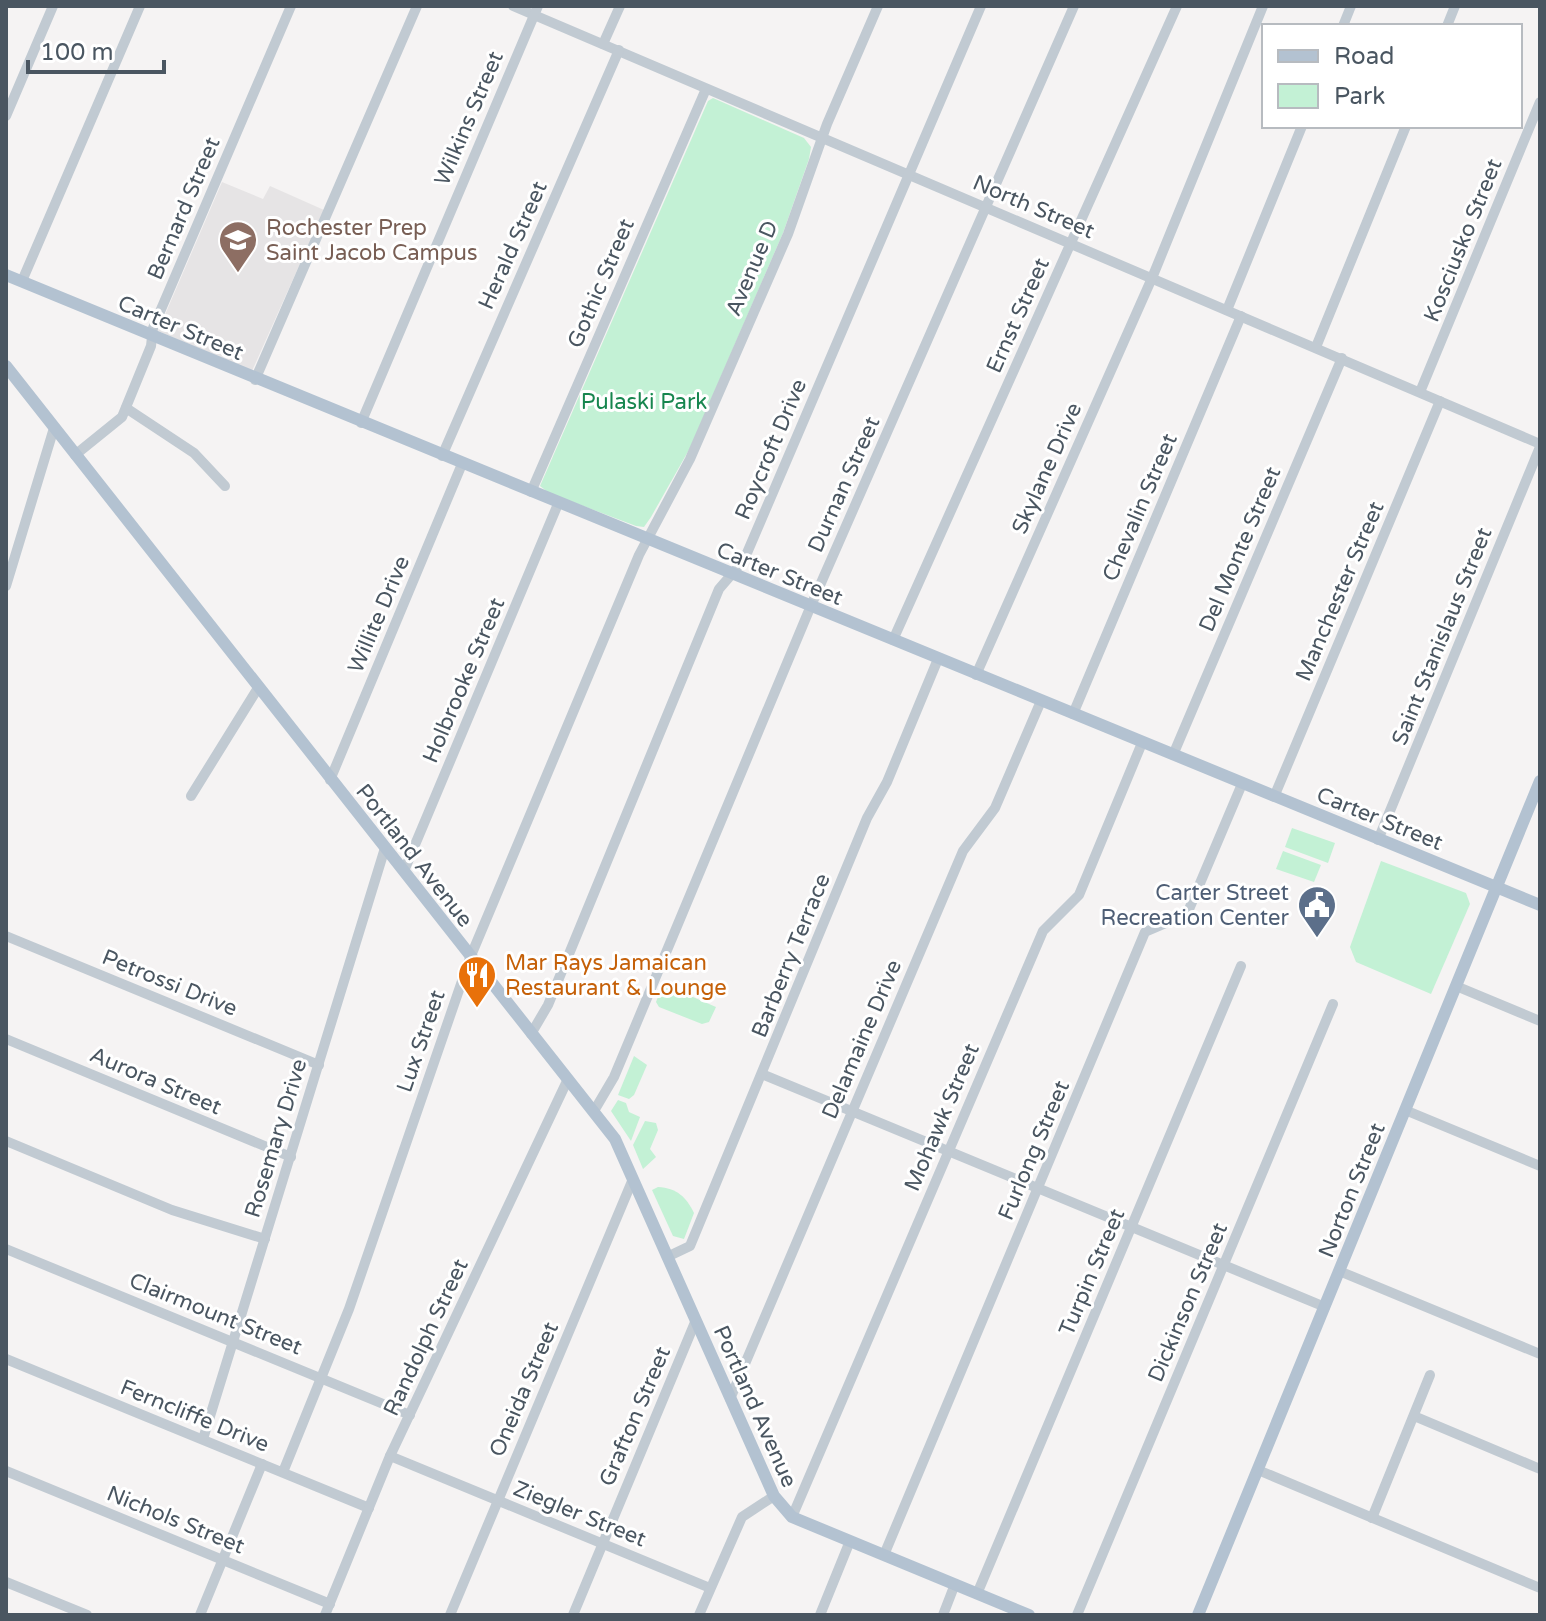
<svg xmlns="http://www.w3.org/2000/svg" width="1546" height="1621" font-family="'Varela Round',sans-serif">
	<rect width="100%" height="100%" fill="#f5f3f3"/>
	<polygon fill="#e6e4e5" points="222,182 263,199 270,186 324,210 252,371 158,331"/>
	<g fill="#c3f1d5">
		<polygon points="713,98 804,138 811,147 809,159 783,233 690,448 651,517 644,527 636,526 549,493 540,486 708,101"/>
		<polygon points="1292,828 1335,843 1328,863 1285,847"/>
		<polygon points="1283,851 1321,865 1314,882 1276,869"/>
		<polygon points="1381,861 1466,893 1470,904 1431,994 1356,962 1350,947"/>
		<polygon points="663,984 716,1007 709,1022 702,1024 659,1007 656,1002"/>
		<polygon points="634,1056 647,1065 634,1095 629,1099 618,1095"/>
		<polygon points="618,1100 626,1103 629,1112 640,1117 631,1141 611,1111"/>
		<polygon points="645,1121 656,1123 658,1130 650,1149 656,1157 643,1169 633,1145"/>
		<path d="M658 1187C677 1188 686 1197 694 1213L684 1239 673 1236 652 1190Z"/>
	</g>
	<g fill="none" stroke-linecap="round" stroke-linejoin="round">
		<g stroke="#c1cad2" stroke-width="10">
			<polyline points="513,6 1540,444"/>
			<polyline points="1343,26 1351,6"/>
			<polyline points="1447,26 1455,6"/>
			<polyline points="603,44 620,6"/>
			<polyline points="6,116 53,6"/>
			<polyline points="22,281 140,6"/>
			<polyline points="1227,310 1302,126"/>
			<polyline points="1316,347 1406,126"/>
			<polyline points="255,380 417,6"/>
			<polyline points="1420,392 1540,102"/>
			<polyline points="126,408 194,453 225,486"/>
			<polyline points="361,423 538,6"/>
			<polyline points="75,455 122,417 151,346 153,328 291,6"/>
			<polyline points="442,456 619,50"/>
			<polyline points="531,492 706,89"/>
			<polyline points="6,586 54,428"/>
			<polyline points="893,640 1177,6"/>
			<polyline points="976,675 1152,278 1263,6"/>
			<polyline points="1073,714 1241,316"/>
			<polyline points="1173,755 1342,358"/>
			<polyline points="330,780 462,464"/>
			<polyline points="191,796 258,688"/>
			<polyline points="1274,797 1440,401"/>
			<polyline points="1378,840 1540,447"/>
			<polyline points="404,871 558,504"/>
			<polyline points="6,936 319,1065"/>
			<polyline points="1456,986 1540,1021"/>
			<polyline points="531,1034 548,1005 719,589 744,560 981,6"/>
			<polyline points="6,1039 291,1157"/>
			<polyline points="762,1074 1325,1307"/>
			<polyline points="1405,1110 1540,1166"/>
			<polyline points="594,1111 614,1077 810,608 1074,6"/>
			<polyline points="6,1141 172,1210 265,1239"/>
			<polyline points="6,1249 410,1415"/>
			<polyline points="669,1256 690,1246 867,818 887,782 938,659"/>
			<polyline points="1339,1271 1540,1354"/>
			<polyline points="6,1359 369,1508"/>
			<polyline points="730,1399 963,851 995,808 1041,701"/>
			<polyline points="1414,1416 1540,1469"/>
			<polyline points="203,1439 385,848"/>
			<polyline points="390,1456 710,1588"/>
			<polyline points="1258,1470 1540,1588"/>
			<polyline points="6,1471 330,1604"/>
			<polyline points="283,1472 349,1309 470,958 639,555 690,459 788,234 827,124 878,6"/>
			<polyline points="792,1517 1043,931 1079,895 1142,743"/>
			<polyline points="1372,1518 1430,1375"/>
			<polyline points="884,1555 1145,932 1187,914 1242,784"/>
			<polyline points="6,1582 87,1615"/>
			<polyline points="977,1594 1241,966"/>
			<polyline points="200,1615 262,1464"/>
			<polyline points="325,1615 390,1456 568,1079"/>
			<polyline points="450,1615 633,1179"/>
			<polyline points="573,1615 696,1320"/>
			<polyline points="699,1615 742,1517 774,1496"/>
			<polyline points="820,1615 850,1541"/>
			<polyline points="943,1615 955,1584"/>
			<polyline points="1077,1615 1333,1004"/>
		</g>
		<g stroke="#b3c2d1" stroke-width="12">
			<polyline points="6,275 1540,905"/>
			<polyline points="6,366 615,1139 774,1496 792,1517 1029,1615"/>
			<polyline points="1198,1615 1540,781"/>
		</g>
	</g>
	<defs>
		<g id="school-pin" transform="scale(2)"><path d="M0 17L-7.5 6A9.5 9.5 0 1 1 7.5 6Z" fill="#8d6e63" stroke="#fff"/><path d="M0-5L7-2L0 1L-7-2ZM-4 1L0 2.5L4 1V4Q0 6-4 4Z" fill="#fff"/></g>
		<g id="civic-pin" transform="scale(2)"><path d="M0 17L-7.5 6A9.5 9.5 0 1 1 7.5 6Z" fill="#5c6f8a" stroke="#fff"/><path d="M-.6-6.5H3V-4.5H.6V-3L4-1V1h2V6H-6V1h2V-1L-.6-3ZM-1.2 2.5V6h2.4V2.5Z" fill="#fff"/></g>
		<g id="restaurant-pin" transform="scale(2)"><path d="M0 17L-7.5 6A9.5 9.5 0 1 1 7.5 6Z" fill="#e8710a" stroke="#fff"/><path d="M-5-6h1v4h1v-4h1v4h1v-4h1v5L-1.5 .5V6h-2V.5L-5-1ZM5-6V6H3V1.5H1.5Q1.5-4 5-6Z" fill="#fff"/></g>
	</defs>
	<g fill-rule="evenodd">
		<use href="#school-pin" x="238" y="240"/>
		<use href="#civic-pin" x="1317" y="905"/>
		<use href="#restaurant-pin" x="477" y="975"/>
	</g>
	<g text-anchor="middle" stroke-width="6" stroke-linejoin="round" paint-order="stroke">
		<g font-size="22" fill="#4a5661" stroke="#fff">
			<text transform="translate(468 118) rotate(-67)" y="8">Wilkins Street</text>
			<text transform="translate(1034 206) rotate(23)" y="8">North Street</text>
			<text transform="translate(183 208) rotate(-67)" y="8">Bernard Street</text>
			<text transform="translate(1462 240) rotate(-68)" y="8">Kosciusko Street</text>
			<text transform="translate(512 245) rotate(-66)" y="8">Herald Street</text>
			<text transform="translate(751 268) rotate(-67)" y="8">Avenue D</text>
			<text transform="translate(600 283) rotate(-67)" y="8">Gothic Street</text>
			<text transform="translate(1017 315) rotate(-66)" y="8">Ernst Street</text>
			<text transform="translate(181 327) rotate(23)" y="8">Carter Street</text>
			<text transform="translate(770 449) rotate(-67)" y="8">Roycroft Drive</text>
			<text transform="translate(1046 468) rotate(-66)" y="8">Skylane Drive</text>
			<text transform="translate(843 484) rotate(-66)" y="8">Durnan Street</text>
			<text transform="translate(1139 507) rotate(-67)" y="8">Chevalin Street</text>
			<text transform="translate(1239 549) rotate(-67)" y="8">Del Monte Street</text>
			<text transform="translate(780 573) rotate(22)" y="8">Carter Street</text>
			<text transform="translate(1339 591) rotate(-67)" y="8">Manchester Street</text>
			<text transform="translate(378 614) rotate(-67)" y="8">Willite Drive</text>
			<text transform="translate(1441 636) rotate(-68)" y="8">Saint Stanislaus Street</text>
			<text transform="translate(463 680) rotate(-67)" y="8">Holbrooke Street</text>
			<text transform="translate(1380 818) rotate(22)" y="8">Carter Street</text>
			<text transform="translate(415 855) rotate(52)" y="8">Portland Avenue</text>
			<text transform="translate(790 955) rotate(-68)" y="8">Barberry Terrace</text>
			<text transform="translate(170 982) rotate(22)" y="8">Petrossi Drive</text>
			<text transform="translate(861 1039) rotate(-67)" y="8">Delamaine Drive</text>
			<text transform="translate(420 1041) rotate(-71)" y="8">Lux Street</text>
			<text transform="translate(156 1080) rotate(23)" y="8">Aurora Street</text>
			<text transform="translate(941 1117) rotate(-67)" y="8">Mohawk Street</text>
			<text transform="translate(275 1138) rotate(-73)" y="8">Rosemary Drive</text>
			<text transform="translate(1033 1150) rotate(-67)" y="8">Furlong Street</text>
			<text transform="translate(1351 1190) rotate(-68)" y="8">Norton Street</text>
			<text transform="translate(1091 1272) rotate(-67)" y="8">Turpin Street</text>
			<text transform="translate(1187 1302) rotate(-67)" y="8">Dickinson Street</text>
			<text transform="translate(216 1313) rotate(22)" y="8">Clairmount Street</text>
			<text transform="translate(425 1337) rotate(-65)" y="8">Randolph Street</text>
			<text transform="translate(523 1389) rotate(-67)" y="8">Oneida Street</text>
			<text transform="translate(756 1406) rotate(66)" y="8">Portland Avenue</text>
			<text transform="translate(195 1415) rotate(22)" y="8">Ferncliffe Drive</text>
			<text transform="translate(634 1416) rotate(-67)" y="8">Grafton Street</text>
			<text transform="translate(580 1513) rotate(22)" y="8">Ziegler Street</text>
			<text transform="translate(176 1519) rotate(22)" y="8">Nichols Street</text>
		</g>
		<g font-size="22" fill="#785e54" stroke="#fff" text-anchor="start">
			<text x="266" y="235">Rochester Prep<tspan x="266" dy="25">Saint Jacob Campus</tspan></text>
		</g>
		<g font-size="22" fill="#17864f" stroke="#fff">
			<text x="644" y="409">Pulaski Park</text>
		</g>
		<g font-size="22" fill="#4e5e75" stroke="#fff" text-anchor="end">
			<text x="1289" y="900">Carter Street<tspan x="1289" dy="25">Recreation Center</tspan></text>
		</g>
		<g font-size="22" fill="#c56008" stroke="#fff" text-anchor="start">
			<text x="505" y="970">Mar Rays Jamaican<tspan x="505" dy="25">Restaurant &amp; Lounge</tspan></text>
		</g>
	</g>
	<rect width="1546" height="1621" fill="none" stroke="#4a5661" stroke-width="16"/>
	<rect x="1262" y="24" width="260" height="104" fill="#ffffff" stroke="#b7bbc0" stroke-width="2"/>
	<rect x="1278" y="50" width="40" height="12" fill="#b3c2d1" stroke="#b7bbc0" stroke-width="2"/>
	<text x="1334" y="64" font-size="24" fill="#4a5661">Road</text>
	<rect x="1278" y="84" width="40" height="24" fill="#c3f1d5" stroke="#b7bbc0" stroke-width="2"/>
	<text x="1334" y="104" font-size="24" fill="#4a5661">Park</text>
	<path d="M28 60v12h136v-12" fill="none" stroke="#4a5661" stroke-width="4"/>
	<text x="40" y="60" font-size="24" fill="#4a5661" stroke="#ffffff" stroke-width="6" paint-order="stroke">100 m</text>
</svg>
